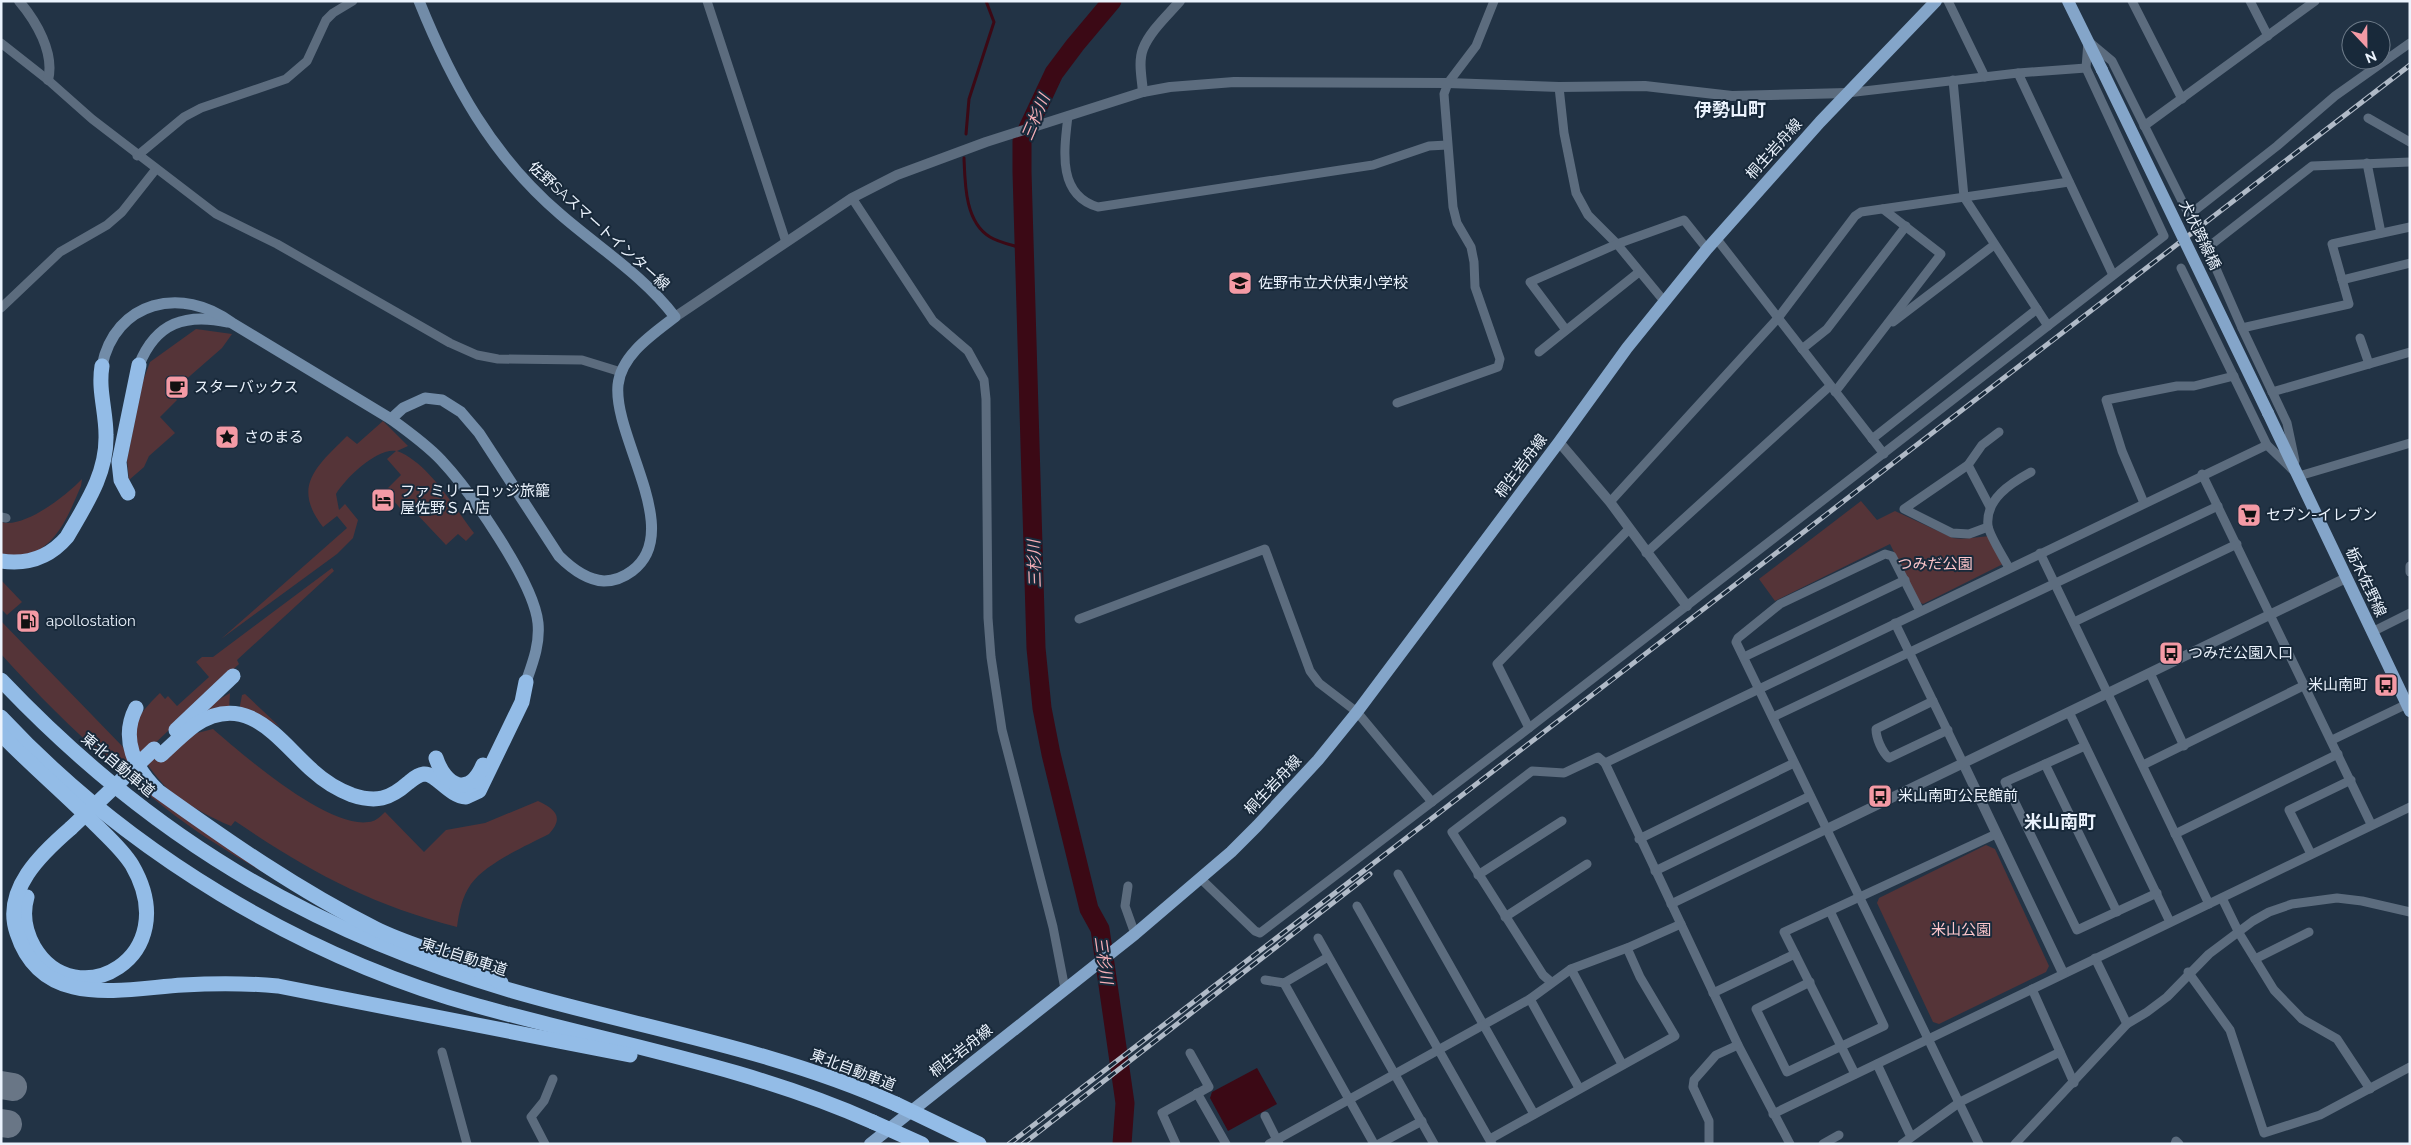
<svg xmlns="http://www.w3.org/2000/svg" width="2411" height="1145" font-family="Raleway,'Noto Sans JP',sans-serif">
	<rect width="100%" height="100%" fill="#223345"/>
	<g fill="#553438">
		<polygon points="196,329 232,334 222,348 183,382 177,376 165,387 177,400 160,417 175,433 149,456 144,467 129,480 127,460 143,381 150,362"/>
		<path d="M383 421 408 446 397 451C429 463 453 506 474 533L466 541 458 534 446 545 413 510 407 516 385 491 401 475 387 459 396 451C376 448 345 479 336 494L339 510 345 504 358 520 353 538 337 554 221 639 347 528 337 516 323 527C291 486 317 466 347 436L357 444Z"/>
		<path d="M82 479 81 486C69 513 59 544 28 555 20 558 10 557 1 557V522C24 529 67 495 82 479Z"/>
		<path d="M1861 501 1877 520 1895 511 1953 538C1965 540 1977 537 1990 536L2003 564 1923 604 1919 602 1890 544 1775 601 1759 579Z"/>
		<path d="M332 568 334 571 237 660 239 664 151 747 163 759 193 734 213 729C242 754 333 834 373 821 377 820 382 815 385 812L424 852 446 830 485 823 538 801C556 809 564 818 549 834 526 846 486 863 471 884 462 897 459 912 457 927 369 904 309 871 235 821L231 826C213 819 182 802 168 789 158 780 133 748 133 735 134 718 149 704 160 693L165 699 168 696 177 706 209 677 196 662 202 657H213Z"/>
		<polygon points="1,580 22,602 7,615 1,609"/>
		<path d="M1 621 123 747 129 760 285 885C244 861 201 837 164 807 105 761 51 710 1 654Z"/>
		<polygon points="230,693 229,710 203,716 206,707"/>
		<polygon points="245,694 280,727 263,717 239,711 242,695"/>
		<polygon points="1986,845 1995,849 2049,966 2046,972 1939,1024 1933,1022 1877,903 1879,898"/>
	</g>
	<polygon fill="#3b0915" points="1257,1068 1277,1104 1228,1131 1210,1098 1212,1092"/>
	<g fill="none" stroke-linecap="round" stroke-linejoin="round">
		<g stroke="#3b0915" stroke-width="3">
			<polyline points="966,134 969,99 994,22 986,1"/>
			<path d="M964 158C965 184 965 222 990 237 1000 243 1013 245 1024 249"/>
		</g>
		<polyline stroke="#3b0915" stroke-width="19" points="1112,1 1075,45 1054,73 1022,141 1022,172 1036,648 1042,708 1051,754 1089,909 1100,929 1125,1103 1122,1144"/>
		<g stroke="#697686" stroke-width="28">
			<polyline points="1,1085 13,1087"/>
			<polyline points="1,1123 8,1124"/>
		</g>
		<g stroke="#5c6c7e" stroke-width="9">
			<polyline points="707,1 786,242"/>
			<polyline points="1948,1 1985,77"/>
			<polyline points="2132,1 2182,99"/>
			<polyline points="2250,1 2268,36"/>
			<polyline points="1,43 48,80 92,119 216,214 277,244 450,343 477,355 498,359 582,360 621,372"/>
			<polyline points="2018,73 2113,275"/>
			<polyline points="1953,80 1964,197 2048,326"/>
			<polyline points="1559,87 1564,133 1576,193 1588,215 1617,244 1664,301"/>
			<polyline points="1847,93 2018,73 2086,68"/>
			<path d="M1068 116C1064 150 1057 195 1098 207L1373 165 1429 146 1447 145"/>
			<polyline points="2368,118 2410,142"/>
			<polyline points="2144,126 2315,1"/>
			<polyline points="137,156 184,117 201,108 286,79 307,61 326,20 333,13 353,1"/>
			<polyline points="2367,163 2381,233"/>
			<polyline points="852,198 933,321 968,351 984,380 986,399 988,618 991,657 1002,730 1053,927 1065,989"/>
			<polyline points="1716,238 1884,454"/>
			<polyline points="2181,268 2267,445 2299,476 2410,443"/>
			<polyline points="2342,280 2410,263"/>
			<polyline points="1,308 60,252 107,225 122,212 156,169"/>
			<polyline points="1893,322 1994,245"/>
			<polyline points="2242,328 2349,304 2332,244 2410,227"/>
			<polyline points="1566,330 1530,282 1617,244 1684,220 1707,249"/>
			<polyline points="2360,338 2369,364"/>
			<polyline points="1802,349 1827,329 1906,226"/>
			<polyline points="1539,352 1639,272"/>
			<polyline points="1835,392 1941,254 1883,209"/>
			<polyline points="2272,392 2410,352"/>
			<polyline points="1397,403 1498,367 1500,359 1475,287 1474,262 1471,247 1457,223 1453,207 1444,94 1448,83 1476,46 1494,1"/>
			<polyline points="1872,439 2037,309"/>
			<polyline points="2295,461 2287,423 2242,328 2207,248 2312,166 2410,162"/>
			<polyline points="1968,465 1990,507"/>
			<polyline points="2202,474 2371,824"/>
			<polyline points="1610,502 1778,318 1855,216 1861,212 2069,182"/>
			<polyline points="2144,503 2122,451 2106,400 2177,386 2194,386 2234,376"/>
			<polyline points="1,517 6,518"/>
			<polyline points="1988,527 1969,534 1952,533 1904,509 1968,465 1982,445 1999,432"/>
			<polyline points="1646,553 1830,386"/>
			<polyline points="2040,553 2209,904"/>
			<polyline points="2410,566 2410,572"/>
			<path d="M2009 568C2004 558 1990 537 1988 526 1985 499 2011 483 2031 472"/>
			<polyline points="1920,611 1892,556 1885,554 1780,604 1738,638 1736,642 1979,1144"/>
			<polyline points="1079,619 1265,549 1310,671 1319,683 1357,712 1432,802"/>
			<polyline points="2074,622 2237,544"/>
			<polyline points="1895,623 1963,763"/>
			<polyline points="2372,632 2410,613"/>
			<polyline points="1744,657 1905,580"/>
			<polyline points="2150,673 2184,746"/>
			<path d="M1933 701 1876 729C1876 738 1882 752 1889 758L1948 730"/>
			<polyline points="2069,712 2170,922"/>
			<polyline points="1773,717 2218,506"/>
			<polyline points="1529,728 1497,664 1629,529"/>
			<polyline points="2332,740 2407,704"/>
			<polyline points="2085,746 2005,782 2077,930 2157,893"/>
			<polyline points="1605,763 2267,445"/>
			<polyline points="2045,764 2117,912"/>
			<polyline points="2143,765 2305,685"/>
			<polyline points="2175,834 2338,754"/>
			<polyline points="1639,839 1794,763"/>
			<polyline points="2311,854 2289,810 2351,780"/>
			<polyline points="1655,871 1810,796"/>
			<polyline points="1398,874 1534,1114"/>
			<polyline points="1478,875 1562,821"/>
			<polyline points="1201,879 1255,931 1260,933 1529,728 2164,236 2086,68 2088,41 2112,61 2189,215 2277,146 2335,96 2410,43"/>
			<polyline points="1128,886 1125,906 1135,934"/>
			<polyline points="2222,898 2239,933 2274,990 2302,1019 2337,1039 2370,1089"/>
			<polyline points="1671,904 1827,829"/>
			<polyline points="1357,906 1492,1144"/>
			<polyline points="1505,917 1587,864"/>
			<polyline points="1318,938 1434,1144"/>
			<polyline points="2095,958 2127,1024"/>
			<polyline points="2255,959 2309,932"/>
			<polyline points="1571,969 1622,1064"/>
			<polyline points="2188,972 2230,1030 2264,1133 2320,1115 2410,1067"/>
			<polyline points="1265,980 1284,983 1328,957"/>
			<polyline points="1551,982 1543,975 1452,832 1532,771 1564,773 1598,757 1605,763 1738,1045 1790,1144"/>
			<polyline points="1810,982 1756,1009 1787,1072 1884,1026 1830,911"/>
			<polyline points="1284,983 1374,1144"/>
			<polyline points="2032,989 2074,1083"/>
			<polyline points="1713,993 1795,954"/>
			<polyline points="1530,999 1579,1088"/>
			<polyline points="442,1052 467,1144"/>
			<polyline points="1877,1064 1911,1137"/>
			<polyline points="1855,1074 1784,932 1996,834"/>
			<polyline points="1197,1093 1226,1144"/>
			<polyline points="1773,1114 2410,807"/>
			<polyline points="1265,1116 1279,1144"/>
			<polyline points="1490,1139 1675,1036 1640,977 1627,948"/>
			<polyline points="545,1144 531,1117 544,1101 553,1079"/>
			<polyline points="1176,1144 1162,1113 1209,1087 1190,1053"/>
			<polyline points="1269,1144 1530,999 1571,969 1627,948 1681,924"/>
			<polyline points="1379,1144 1422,1121"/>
			<polyline points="1709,1144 1709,1121 1693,1087 1694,1080 1716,1055 1738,1045"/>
			<polyline points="1823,1144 1839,1135"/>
			<polyline points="1902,1144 1960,1102 2060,1052"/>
			<polyline points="2015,1144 2127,1024 2147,1012 2167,997 2209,954 2253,921 2269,912 2292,904 2337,898 2362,901 2410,912"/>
			<polyline points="2175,1144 2176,1141 2179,1144"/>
		</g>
		<g stroke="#5c6c7e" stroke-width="10">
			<path d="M19 1C36 21 55 53 48 80"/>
			<path d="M1143 92C1142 79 1138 62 1143 49 1150 31 1168 15 1180 1"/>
			<polyline points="675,317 852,198 897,175 986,142 1143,92 1170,87 1234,82 1448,83 1559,87 1645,86 1732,96 1847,93"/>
			<polyline points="1559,442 1610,502 1687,606"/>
			<polyline points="1963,763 2063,973"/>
			<polyline points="1827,829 2346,578"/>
		</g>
		<g stroke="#728ca8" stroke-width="11">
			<path d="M139 365C156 322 186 313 228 322"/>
			<path d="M102 366C115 301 182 285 232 323L391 419C409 432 427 445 441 460 470 491 534 582 538 623 540 644 533 662 526 682"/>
			<path d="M391 419 403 408 425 398 442 400 461 412 479 433 559 556C571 568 586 580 604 581 614 581 624 577 632 571 685 532 613 438 618 385 621 355 653 334 675 317 644 276 599 248 560 214 492 156 452 83 419 1"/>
		</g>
		<g stroke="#84a5c9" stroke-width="12">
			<polyline points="2068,1 2102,70"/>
			<polyline points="2268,413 2410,711"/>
			<polyline points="870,1144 1135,934 1231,852 1257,826 1318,760 1357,712 1559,442 1627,348 1707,249 1820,122 1936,1"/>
		</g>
		<g stroke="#93bce7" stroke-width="15">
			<polyline points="128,493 121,480 119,462 139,365"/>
			<path d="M1 561C28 565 50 557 67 537 86 504 107 474 106 435 106 411 98 390 102 366"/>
			<path d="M1 680C148 835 308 931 513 991 641 1028 774 1049 896 1104"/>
			<path d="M136 708C120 739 135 769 158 791 228 841 298 890 376 929 416 949 464 957 501 983"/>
			<path d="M1 717C127 852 301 957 478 1006 610 1043 748 1066 873 1122"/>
			<polyline points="176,730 233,676"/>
			<path d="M1 734C31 765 64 793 94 823 107 836 123 850 132 865 186 958 75 1017 34 947 25 931 22 914 27 897"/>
			<path d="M161 755C172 745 183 734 195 725 248 690 279 741 313 771 324 781 339 790 352 795 376 803 390 799 408 783 413 779 417 775 424 774 436 773 449 796 466 797L479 791 522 702 526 682"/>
			<path d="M436 758C445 786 469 798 483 765"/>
			<path d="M71 828C42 853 2 890 17 933 42 1010 121 989 183 985 215 983 246 983 278 986L630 1055"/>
		</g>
		<g stroke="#b0bac7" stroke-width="5">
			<g id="rail">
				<polyline points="1009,1144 2410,65"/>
				<polyline points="1023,1144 1370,874"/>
			</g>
		</g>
		<use href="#rail" stroke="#18293a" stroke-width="3" stroke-dasharray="9" stroke-linecap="butt"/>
		<polyline stroke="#84a5c9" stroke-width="12" points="2102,70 2268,413"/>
		<g stroke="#93bce7" stroke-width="15">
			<polyline points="71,828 154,749"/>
			<polyline points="896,1104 979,1144"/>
			<polyline points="873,1122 922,1144"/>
		</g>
	</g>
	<defs>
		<g id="school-square" transform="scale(1.25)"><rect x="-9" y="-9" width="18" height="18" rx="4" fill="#f49aa5" stroke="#18293a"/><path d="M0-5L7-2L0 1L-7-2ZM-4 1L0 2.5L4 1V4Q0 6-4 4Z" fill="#111"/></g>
		<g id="cafe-square" transform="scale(1.25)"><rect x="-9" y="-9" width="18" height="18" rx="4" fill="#f49aa5" stroke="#18293a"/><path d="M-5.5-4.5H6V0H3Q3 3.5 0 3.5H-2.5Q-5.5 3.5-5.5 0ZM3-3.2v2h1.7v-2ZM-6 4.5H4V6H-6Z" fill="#111"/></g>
		<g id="sight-square" transform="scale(1.25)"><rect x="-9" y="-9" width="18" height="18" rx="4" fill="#f49aa5" stroke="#18293a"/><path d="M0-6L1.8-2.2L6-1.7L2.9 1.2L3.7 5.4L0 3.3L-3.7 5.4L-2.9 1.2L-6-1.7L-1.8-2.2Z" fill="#111"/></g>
		<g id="hotel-square" transform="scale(1.25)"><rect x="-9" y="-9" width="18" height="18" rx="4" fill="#f49aa5" stroke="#18293a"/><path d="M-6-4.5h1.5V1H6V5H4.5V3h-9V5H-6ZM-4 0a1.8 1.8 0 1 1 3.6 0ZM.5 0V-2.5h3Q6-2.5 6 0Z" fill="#111"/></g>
		<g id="supermarket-square" transform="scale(1.25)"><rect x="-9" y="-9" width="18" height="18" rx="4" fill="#f49aa5" stroke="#18293a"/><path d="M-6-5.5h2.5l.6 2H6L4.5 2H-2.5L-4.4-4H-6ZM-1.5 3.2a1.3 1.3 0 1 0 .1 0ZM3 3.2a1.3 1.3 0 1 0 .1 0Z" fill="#111"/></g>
		<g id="fuel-square" transform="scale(1.25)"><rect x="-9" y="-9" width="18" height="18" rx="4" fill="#f49aa5" stroke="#18293a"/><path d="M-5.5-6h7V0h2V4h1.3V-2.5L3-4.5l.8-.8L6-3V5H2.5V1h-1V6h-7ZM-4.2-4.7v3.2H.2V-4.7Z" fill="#111"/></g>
		<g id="bus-square" transform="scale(1.25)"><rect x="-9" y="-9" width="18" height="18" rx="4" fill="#f49aa5" stroke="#18293a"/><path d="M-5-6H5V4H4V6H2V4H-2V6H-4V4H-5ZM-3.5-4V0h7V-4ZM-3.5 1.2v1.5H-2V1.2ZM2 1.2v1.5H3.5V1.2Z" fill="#111"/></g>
	</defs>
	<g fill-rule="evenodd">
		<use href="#school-square" x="1240" y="283"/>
		<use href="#cafe-square" x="177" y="387"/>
		<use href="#sight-square" x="227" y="437"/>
		<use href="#hotel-square" x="383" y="500"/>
		<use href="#supermarket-square" x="2249" y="515"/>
		<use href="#fuel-square" x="28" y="621"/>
		<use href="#bus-square" x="2171" y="653"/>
		<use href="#bus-square" x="2386" y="685"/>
		<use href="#bus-square" x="1880" y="796"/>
	</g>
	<g text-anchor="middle" stroke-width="4" stroke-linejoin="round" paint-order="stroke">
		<g font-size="15" fill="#ebf3fd" stroke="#18293a">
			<text transform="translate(1774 149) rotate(-48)" y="5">桐生岩舟線</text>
			<text transform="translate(599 226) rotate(42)" y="5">佐野SAスマートインター線</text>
			<text transform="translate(2200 235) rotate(64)" y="5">犬伏跨線橋</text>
			<text transform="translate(1521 466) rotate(-53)" y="5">桐生岩舟線</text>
			<text transform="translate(2366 582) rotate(65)" y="5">栃木佐野線</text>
			<text transform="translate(118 765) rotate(40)" y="5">東北自動車道</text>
			<text transform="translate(1273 785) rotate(-47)" y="5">桐生岩舟線</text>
			<text transform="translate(464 957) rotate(18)" y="5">東北自動車道</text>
			<text transform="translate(961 1051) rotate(-38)" y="5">桐生岩舟線</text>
			<text transform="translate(853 1070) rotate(21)" y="5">東北自動車道</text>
		</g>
		<g font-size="15" fill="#ebf3fd" stroke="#18293a" text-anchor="start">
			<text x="1258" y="288">佐野市立犬伏東小学校</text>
			<text x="194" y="392">スターバックス</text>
			<text x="244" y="442">さのまる</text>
			<text x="400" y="496">ファミリーロッジ旅籠<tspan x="400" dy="17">屋佐野ＳＡ店</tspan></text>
			<text x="2266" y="520">セブン-イレブン</text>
			<text x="46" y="626">apollostation</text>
			<text x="2188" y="658">つみだ公園入口</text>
			<text x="2368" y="690" text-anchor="end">米山南町</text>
			<text x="1898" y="801">米山南町公民館前</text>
		</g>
		<g font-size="15" fill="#fcc5ca" stroke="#18293a">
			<text x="1935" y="569">つみだ公園</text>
			<text x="1961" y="935">米山公園</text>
		</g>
		<g font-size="16" font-style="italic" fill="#f7afb7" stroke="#18293a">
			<text transform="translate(1035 117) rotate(-67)" y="6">三杉川</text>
			<text transform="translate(1034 564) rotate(-92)" y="6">三杉川</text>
			<text transform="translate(1104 960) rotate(82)" y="6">三杉川</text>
		</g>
		<g font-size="18" font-weight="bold" fill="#ebf3fd" stroke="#18293a">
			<text x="1730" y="116">伊勢山町</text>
			<text x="2060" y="828">米山南町</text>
		</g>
	</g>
	<rect width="2411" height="1145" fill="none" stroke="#ebf3fd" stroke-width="5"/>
	<g transform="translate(2366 45) rotate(158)"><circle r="24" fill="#18293a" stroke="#6c7a88"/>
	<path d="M0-4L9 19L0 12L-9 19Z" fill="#f49aa5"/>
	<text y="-8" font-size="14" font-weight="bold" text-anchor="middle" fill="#ebf3fd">N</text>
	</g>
</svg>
